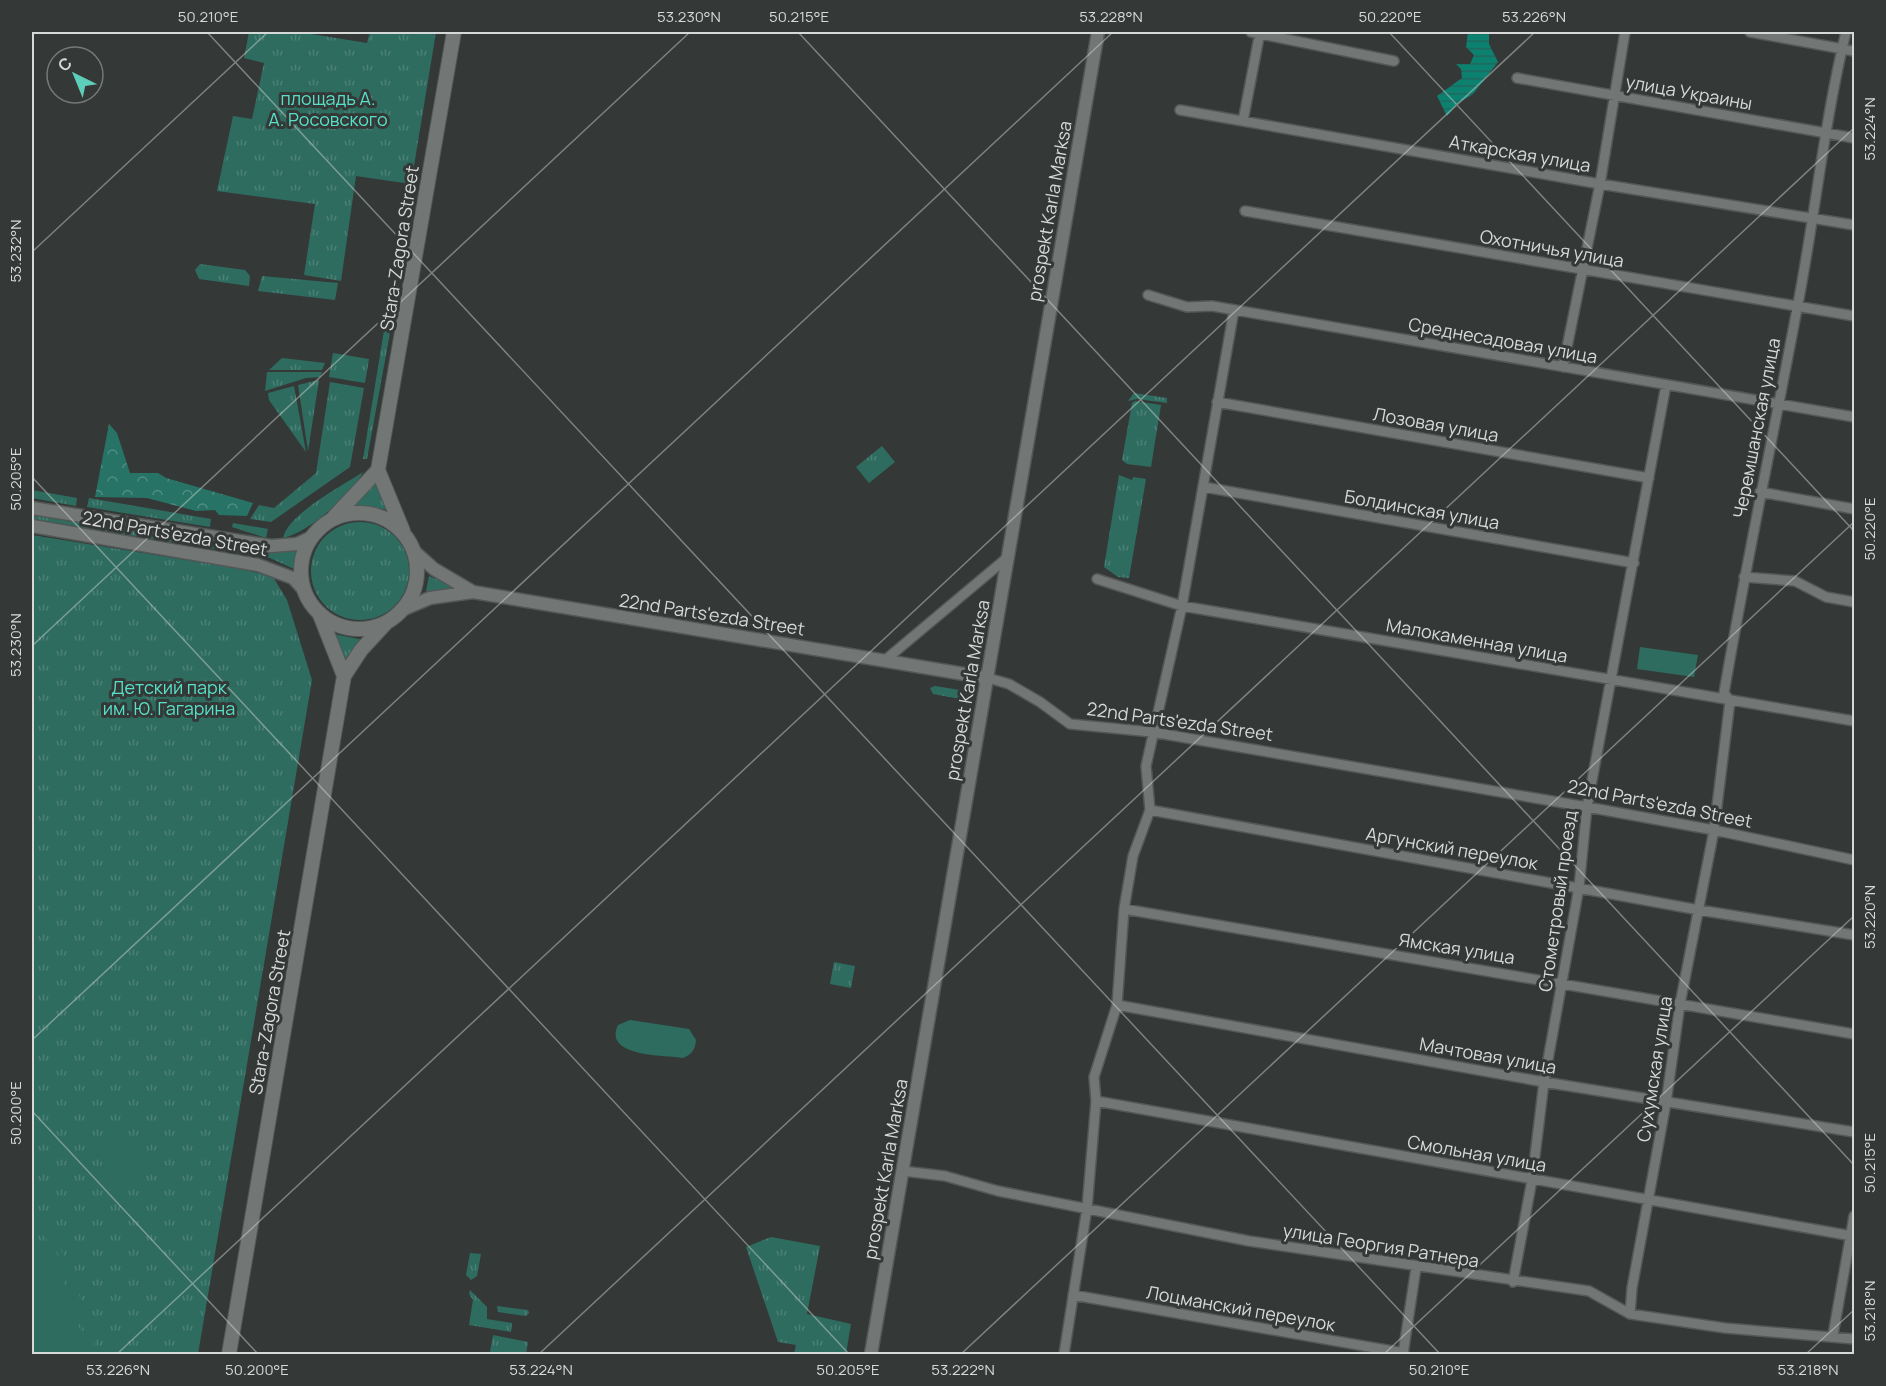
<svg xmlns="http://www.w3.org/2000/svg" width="1886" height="1386" font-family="Manrope,sans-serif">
	<defs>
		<pattern id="grass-tufts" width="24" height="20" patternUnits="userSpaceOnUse" patternTransform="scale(1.5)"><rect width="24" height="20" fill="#2e6c60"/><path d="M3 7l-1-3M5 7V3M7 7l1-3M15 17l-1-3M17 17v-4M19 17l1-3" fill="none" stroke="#4c8076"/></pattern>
		<pattern id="forest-crowns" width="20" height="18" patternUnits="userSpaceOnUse" patternTransform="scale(1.5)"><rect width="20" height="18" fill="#277366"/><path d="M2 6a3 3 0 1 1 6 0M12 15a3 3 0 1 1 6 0" fill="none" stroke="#508d82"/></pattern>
		<pattern id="water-rules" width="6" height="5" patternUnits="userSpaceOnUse" patternTransform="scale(1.5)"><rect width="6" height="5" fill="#0d8170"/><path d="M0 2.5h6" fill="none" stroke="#21675d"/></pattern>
	</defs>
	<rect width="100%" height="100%" fill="#343937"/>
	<path fill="url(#grass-tufts)" d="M249 32H299L367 43 370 32H436L411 184 356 176 341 281 304 275 315 204 217 191 233 116 252 119 264 63 244 58Z
		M200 264 245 270 250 276 249 286 199 279 195 270Z
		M262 276 338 283 335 300 258 291Z
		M386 318 392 322 367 459H363Z
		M333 353 369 359 365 383 329 377Z
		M282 358 325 363 322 370H269Z
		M267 372H322L320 377 306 378 265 391Z
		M319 380 308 451 298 385Z
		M330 382 364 388 350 467 271 522 250 519 259 505 274 508 316 473Z
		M294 386 306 452 269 400 268 393Z
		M1134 393 1167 398V403L1137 399 1128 401Z
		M1135 401 1161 405 1151 467 1127 464 1122 460 1132 403Z
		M882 446 895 462 869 483 856 467Z
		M363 472C352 494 308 533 283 538 288 514 342 486 363 472Z
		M1119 475 1132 480 1133 477 1146 479 1129 578 1118 577 1104 567Z
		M377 478 388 510 355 505Z
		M32 490 77 498 76 506 32 498Z
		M89 498 211 519 210 527 87 507Z
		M32 514 248 550 271 553 297 550 294 569 270 558 32 519Z
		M311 571a49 49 0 1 1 98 0a49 49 0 1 1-98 0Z
		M233 523 268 529 266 538 232 527Z
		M32 535 242 569 273 577 287 600 312 680 198 1354H32Z
		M429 576 457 588 456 591H426Z
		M333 634 364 640 346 668Z
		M935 686 960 690 967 694 966 700 933 694 930 688Z
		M834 962 855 966 851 988 830 984Z
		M771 1237 820 1246 807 1314 851 1324 846 1354H794L796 1345 778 1342 746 1247Z
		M470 1253 481 1254 477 1276 471 1280 466 1275Z
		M470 1290 487 1307V1319L512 1323 511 1332 469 1325 473 1300 469 1294Z
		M497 1306 528 1310 529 1313 526 1316 498 1312Z
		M493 1335 528 1342 526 1354 490 1352Z"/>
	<path fill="url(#forest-crowns)" d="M109 424 117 433 130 473H158L166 478 253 503 247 516 219 515 215 510 196 511 147 498 95 497Z"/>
	<path fill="#2e6c60" d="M1640 647 1698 655 1694 677 1637 669Z
		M630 1020 689 1029 696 1040C695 1050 692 1054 683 1058 663 1055 603 1057 618 1025Z
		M124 1129 134 1148 103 1164 93 1145Z
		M135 1149 145 1168 113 1185 103 1166Z
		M32 1226C40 1228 48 1230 53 1236 64 1247 96 1339 96 1354H90L88 1341 57 1251 44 1236 32 1233Z
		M52 1247 88 1353 84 1354 32 1352V1254Z"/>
	<path fill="url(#water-rules)" d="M1468 32 1489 34V44L1498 62 1473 94 1457 104 1447 116 1437 96 1462 78 1461 69 1456 64H1470L1474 55 1466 47Z"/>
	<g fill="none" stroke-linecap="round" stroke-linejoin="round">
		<defs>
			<path id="minor" d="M1251 32 1394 61
				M1750 32 1854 51
				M1517 78 1854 138
				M1180 110 1600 184 1854 225
				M1243 121 1260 32
				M1245 211 1854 316
				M1148 295 1187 307 1212 306 1854 417
				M1563 367 1600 184 1625 32
				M1217 402 1649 478
				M1204 487 1634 563
				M1760 492 1854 509
				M1744 577 1795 581 1826 597 1854 602
				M1097 579 1182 606 1854 721
				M884 661 1008 557
				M988 678 1009 684 1040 702 1070 724 1152 732 1587 807 1714 830 1854 860
				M1150 810 1699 910 1854 935
				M1124 909 1854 1034
				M1117 1005 1544 1082 1854 1132
				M1096 1101 1852 1236
				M903 1171 945 1176 998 1191 1249 1241 1589 1291 1630 1314 1725 1328 1854 1339
				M1513 1282 1532 1180 1544 1082 1579 887 1587 807 1666 385
				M1073 1295 1404 1353
				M1630 1314 1632 1288 1666 1103 1680 1004 1714 830 1730 701 1724 693C1746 564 1773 437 1797 309 1815 217 1824 122 1846 32
				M1833 1335 1854 1216
				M1064 1354 1087 1208 1096 1101 1094 1077 1117 1005 1124 909 1133 856 1150 810 1146 766 1182 606 1234 310
				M1403 1354 1416 1268"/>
			<path id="tertiary" d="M32 508 271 546 297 544 312 537
				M32 526 258 565 293 578 305 591
				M415 552 434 569 473 592
				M404 609 430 598 473 592 988 678
				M871 1354 1098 32"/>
			<path id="secondary" d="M378 470 403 531
				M301 571a58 58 0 1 1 116 0a58 58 0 1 1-116 0Z
				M334 517 378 470 454 32
				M320 615 344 676
				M229 1354 344 676 361 650 385 624"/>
		</defs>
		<use href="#minor" stroke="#535856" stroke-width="12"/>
		<use href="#tertiary" stroke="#535856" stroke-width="15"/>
		<use href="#secondary" stroke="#535856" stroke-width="16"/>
		<use href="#minor" stroke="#727776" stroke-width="9"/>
		<use href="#tertiary" stroke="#727776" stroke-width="12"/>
		<use href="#secondary" stroke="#727776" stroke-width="14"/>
	</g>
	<path fill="none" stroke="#d6d9d8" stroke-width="1.5" stroke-opacity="0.45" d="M207 32 1440 1354M798 32 1854 1165M1389 32 1854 531M32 252 268 32M32 477 849 1354M32 646 690 32M32 1040 1113 32M32 1111 258 1354M117 1354 1535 32M539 1354 1854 128M961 1354 1854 522M1384 1354 1854 916M1806 1354 1854 1310"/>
	<g text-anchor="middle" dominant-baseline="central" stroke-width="6" stroke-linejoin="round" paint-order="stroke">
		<g font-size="18" fill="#d6d9d8" stroke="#343937">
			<text transform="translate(1689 92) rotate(10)">улица Украины</text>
			<text transform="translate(1520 153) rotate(10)">Аткарская улица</text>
			<text transform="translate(1049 211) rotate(-80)">prospekt Karla Marksa</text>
			<text transform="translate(399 248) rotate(-81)">Stara-Zagora Street</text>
			<text transform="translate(1552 248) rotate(10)">Охотничья улица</text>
			<text transform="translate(1503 340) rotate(10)">Среднесадовая улица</text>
			<text transform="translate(1436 424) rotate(10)">Лозовая улица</text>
			<text transform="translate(1756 428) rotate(-79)">Черемшанская улица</text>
			<text transform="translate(1422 509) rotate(10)">Болдинская улица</text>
			<text transform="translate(175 533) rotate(10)">22nd Parts'ezda Street</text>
			<text transform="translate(712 614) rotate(9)">22nd Parts'ezda Street</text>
			<text transform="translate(1477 640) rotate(10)">Малокаменная улица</text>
			<text transform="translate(967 690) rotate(-80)">prospekt Karla Marksa</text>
			<text transform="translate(1180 721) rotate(8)">22nd Parts'ezda Street</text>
			<text transform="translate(1660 803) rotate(11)">22nd Parts'ezda Street</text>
			<text transform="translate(1452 848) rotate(10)">Аргунский переулок</text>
			<text transform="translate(1557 901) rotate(-82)">Стометровый проезд</text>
			<text transform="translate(1457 948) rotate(9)">Ямская улица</text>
			<text transform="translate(269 1012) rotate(-80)">Stara-Zagora Street</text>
			<text transform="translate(1488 1055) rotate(10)">Мачтовая улица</text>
			<text transform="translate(1654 1069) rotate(-81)">Сухумская улица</text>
			<text transform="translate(1477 1153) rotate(10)">Смольная улица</text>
			<text transform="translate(885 1169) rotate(-80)">prospekt Karla Marksa</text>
			<text transform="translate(1381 1245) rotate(9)">улица Георгия Ратнера</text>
			<text transform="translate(1241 1308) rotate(10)">Лоцманский переулок</text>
		</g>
		<g font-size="18" fill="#55e1c8" stroke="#343937">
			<text x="328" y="98">площадь А.<tspan x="328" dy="21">А. Росовского</tspan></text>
			<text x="169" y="687">Детский парк<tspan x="169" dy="21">им. Ю. Гагарина</tspan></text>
		</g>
	</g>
	<rect width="1886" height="1386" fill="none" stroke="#343937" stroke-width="66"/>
	<g transform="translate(75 75) rotate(317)"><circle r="28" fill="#343937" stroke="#757977" stroke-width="1.5"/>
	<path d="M0-4.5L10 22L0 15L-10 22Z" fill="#5dceb9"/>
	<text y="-9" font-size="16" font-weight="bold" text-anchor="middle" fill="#d6d9d8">С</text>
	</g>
	<rect x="33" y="33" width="1820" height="1320" fill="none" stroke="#d6d9d8" stroke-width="2"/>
	<g font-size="15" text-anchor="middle" fill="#d6d9d8">
		<text x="208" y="22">50.210°E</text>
		<text x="689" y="22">53.230°N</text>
		<text x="799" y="22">50.215°E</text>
		<text x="1111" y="22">53.228°N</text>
		<text x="1390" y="22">50.220°E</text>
		<text x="1534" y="22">53.226°N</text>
		<text transform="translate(1870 129) rotate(-90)" y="5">53.224°N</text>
		<text transform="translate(16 251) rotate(-90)" y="5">53.232°N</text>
		<text transform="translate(16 479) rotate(-90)" y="5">50.205°E</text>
		<text transform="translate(1870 529) rotate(-90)" y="5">50.220°E</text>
		<text transform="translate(16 645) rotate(-90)" y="5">53.230°N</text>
		<text transform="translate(1870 917) rotate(-90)" y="5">53.220°N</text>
		<text transform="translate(16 1113) rotate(-90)" y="5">50.200°E</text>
		<text transform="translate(1870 1163) rotate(-90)" y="5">50.215°E</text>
		<text transform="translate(1870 1311) rotate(-90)" y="5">53.218°N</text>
		<text x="118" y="1375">53.226°N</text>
		<text x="257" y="1375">50.200°E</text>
		<text x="541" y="1375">53.224°N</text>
		<text x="848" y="1375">50.205°E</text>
		<text x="963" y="1375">53.222°N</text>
		<text x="1439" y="1375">50.210°E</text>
		<text x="1808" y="1375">53.218°N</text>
	</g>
</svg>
